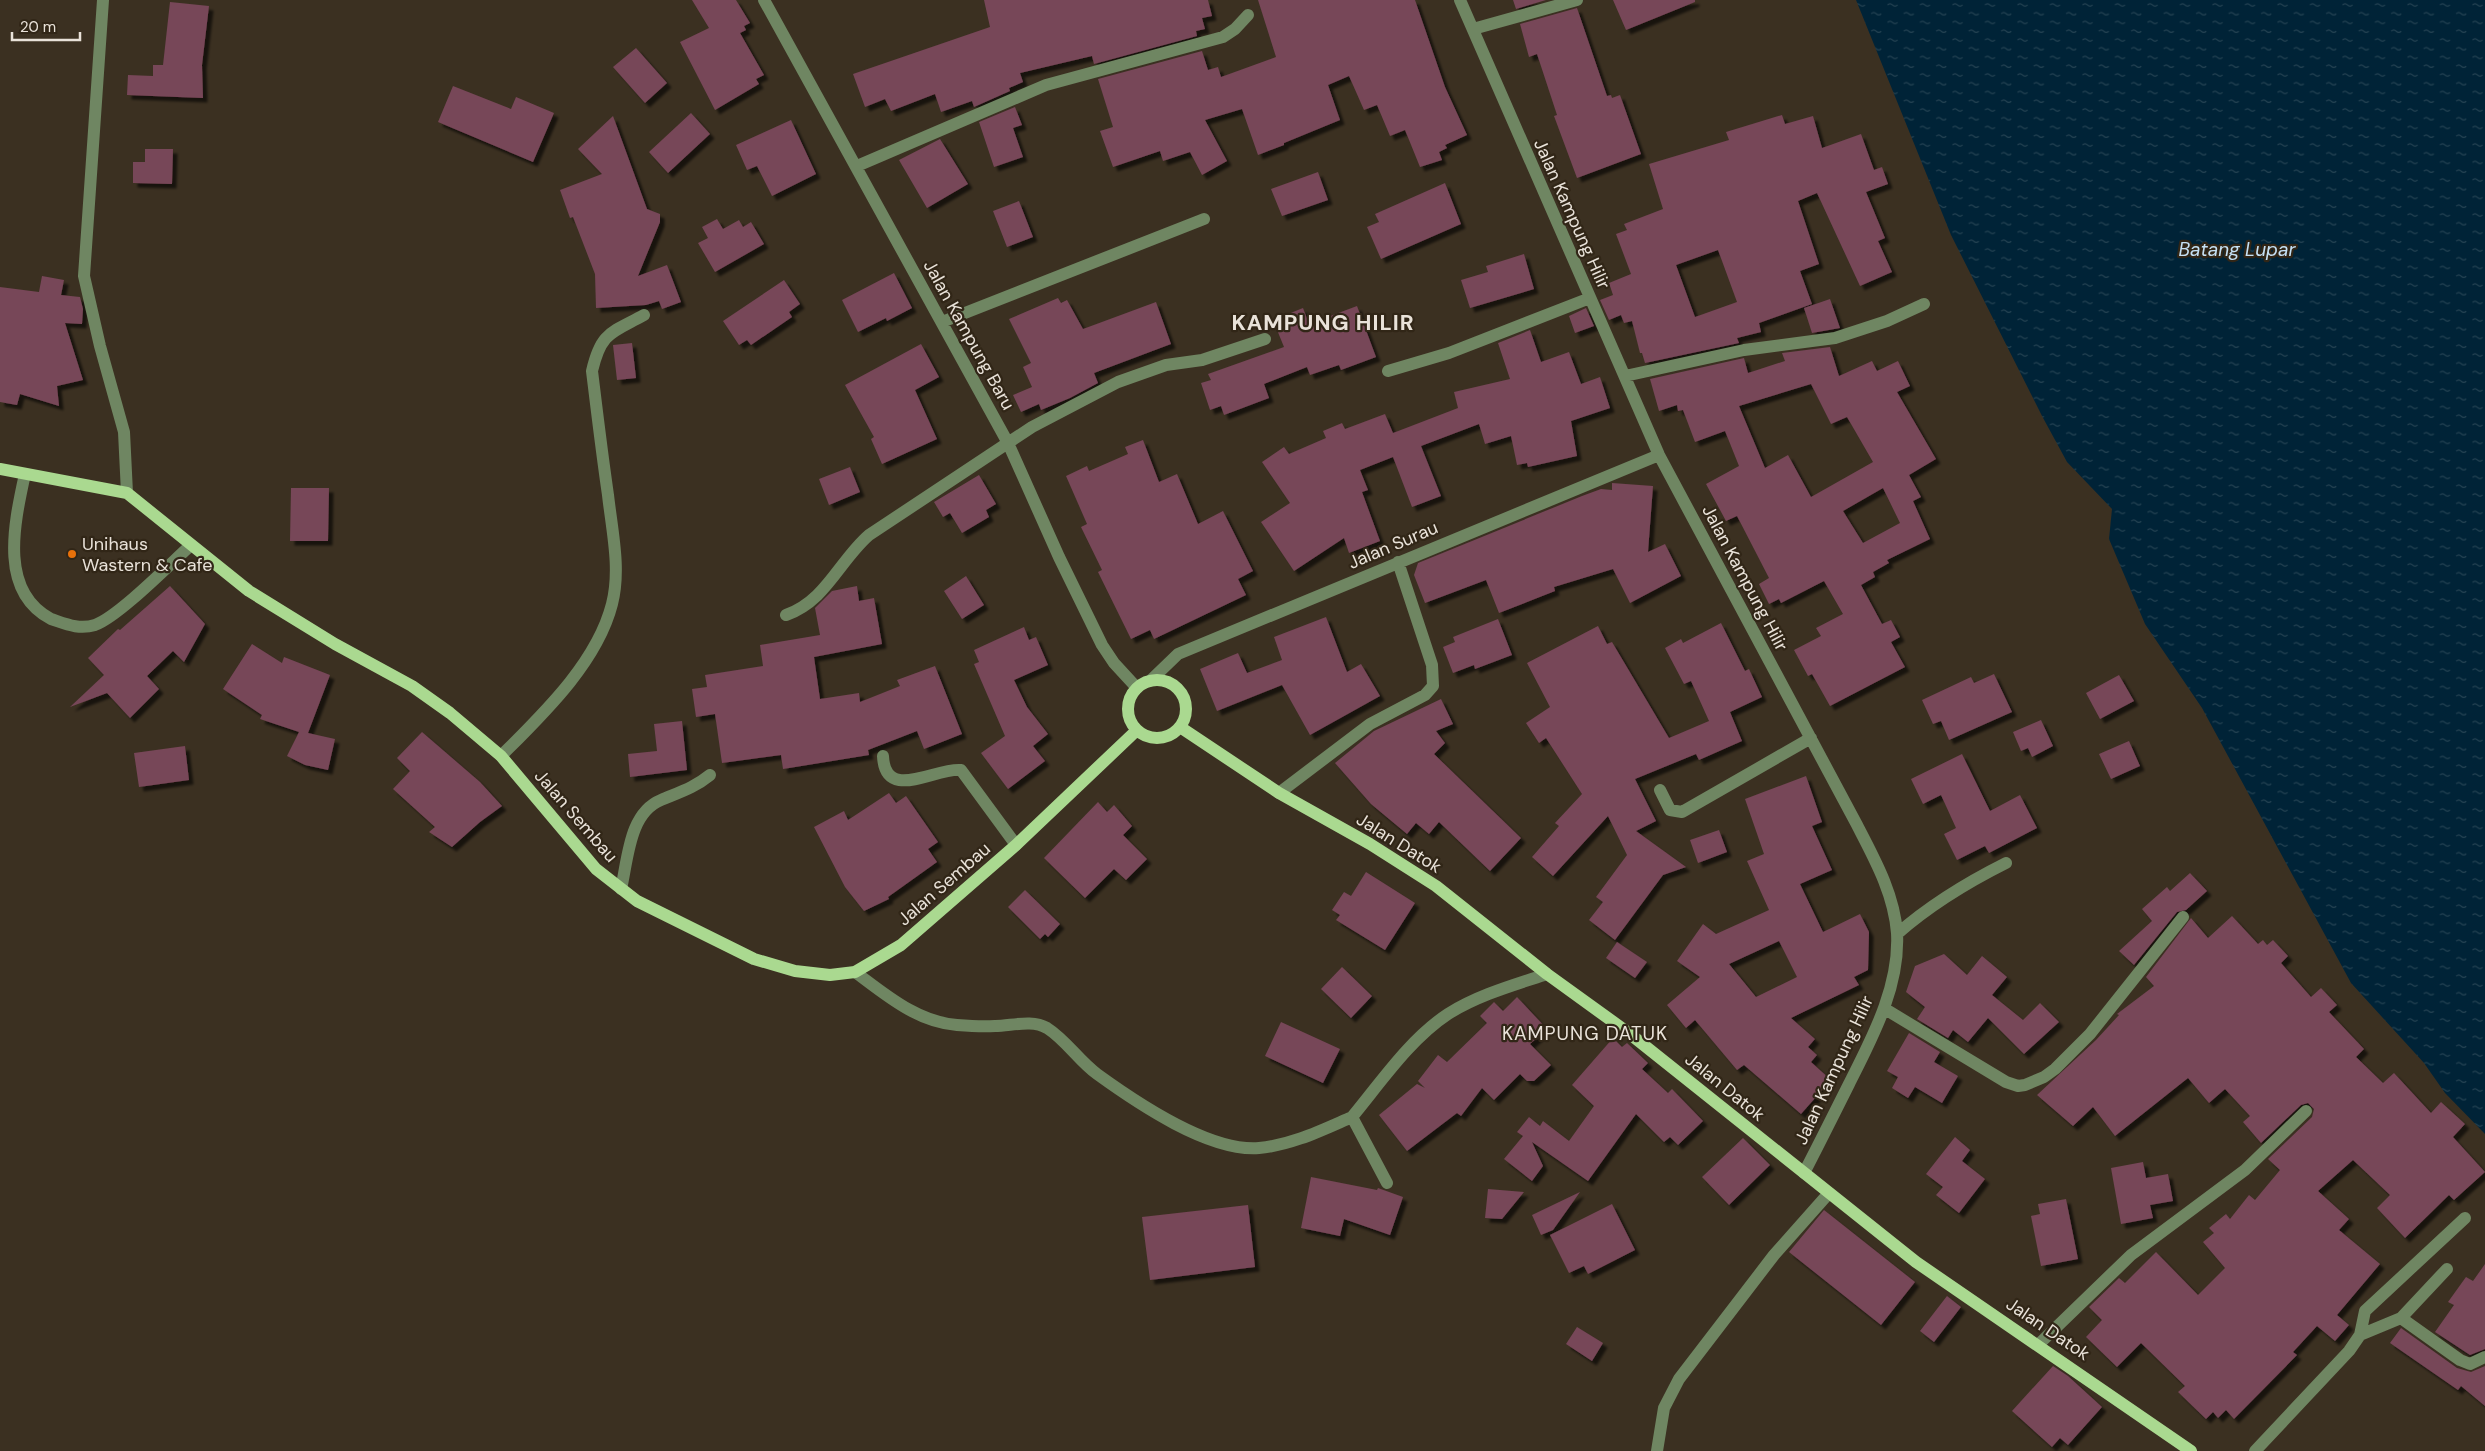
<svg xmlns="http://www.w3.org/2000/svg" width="2485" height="1451" font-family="'DM Sans',sans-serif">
	<defs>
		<pattern id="water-ripples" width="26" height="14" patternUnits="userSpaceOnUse" patternTransform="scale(1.25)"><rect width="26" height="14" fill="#002337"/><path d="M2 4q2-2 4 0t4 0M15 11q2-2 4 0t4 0" fill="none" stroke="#254353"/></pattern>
		<filter id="shadow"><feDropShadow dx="4.5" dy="4.5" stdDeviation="1" flood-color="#0009"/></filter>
	</defs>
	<rect width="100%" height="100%" fill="#3b3021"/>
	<path fill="url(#water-ripples)" d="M1856 0H2485V1134L2445 1093 2424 1063 2351 983 2202 708 2145 624 2109 539 2112 509 2067 462 2042 416 1951 235Z"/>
	<path fill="#774658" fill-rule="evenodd" filter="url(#shadow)" d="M692 0H736L750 23 744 26 746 30 740 33 764 75 756 79 759 84 715 110 680 42 709 28Z
		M984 0H1208L1212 16 1202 18 1205 29 1196 31 1197 36 1094 64 1092 56 1020 73 1023 82 1009 88 1010 91 974 107 972 101 941 112 935 94 891 111 885 99 865 107 853 74 990 27Z
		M1258 0H1415L1445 87 1467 135 1445 145 1447 148 1439 152 1442 160 1420 167 1405 130 1390 136 1377 105 1364 110 1349 76 1328 85 1340 120 1284 143V145L1258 155 1242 109 1205 120 1227 161 1202 175 1190 152 1163 161 1160 151 1113 167 1100 131 1113 127 1098 79 1202 51 1208 70 1218 67 1221 77 1276 57Z
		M1513 0H1546L1516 9Z
		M1613 0H1695V2L1626 30Z
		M170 2 209 6 202 65 203 98 127 95 128 75 153 76V65H163Z
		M1577 8 1607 96 1611 95 1612 98 1620 95 1641 154 1577 178 1554 116 1557 115 1537 54 1529 57 1520 24Z
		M636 48 667 83 645 103 613 67Z
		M453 86 511 109 516 97 554 113 533 162 438 122Z
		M1015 107 1022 125 1013 128 1023 157 994 167 979 122Z
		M691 113 710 134 668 173 649 152Z
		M1782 115 1785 124 1813 116 1822 148 1861 134 1874 170 1882 167 1888 184 1866 192 1885 238 1878 241 1892 272 1860 286 1817 193 1798 201 1819 264 1800 271 1812 304 1759 323 1761 332 1737 338 1739 343 1645 363 1642 353H1640L1632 321 1624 323 1621 315 1609 320 1600 300 1613 295 1609 283 1631 274 1616 234 1627 230 1624 224 1663 209 1649 164 1729 140 1726 132ZM1718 250 1737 302 1695 317 1676 265Z
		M613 116 647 209 660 214V222L638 276 667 265 681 302 662 309 659 301 646 305 596 308 595 274 573 217 570 218 560 190 602 174 578 149Z
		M791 120 816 174 772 196 757 166 747 170 736 145Z
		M940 139 968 184 927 208 899 160Z
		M145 149H173L172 184 133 183V162H145Z
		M1318 172 1328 200 1282 216 1271 189Z
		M1445 183 1461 224 1381 259 1367 227 1379 222 1375 214Z
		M1019 201 1033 237 1007 247 993 211Z
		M717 219 723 229 739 220 743 227 751 222 764 244 715 272 698 243 708 238 702 227Z
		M1524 254 1534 289 1470 308 1461 280 1488 272 1486 266Z
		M894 273 912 308 887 321 886 318 858 332 842 300Z
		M42 276 64 280 61 295 80 297 83 309 82 324 65 323 83 380 57 386 59 406 20 394 17 405 0 402V287L39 292Z
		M784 280 800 304 789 312 792 317 751 345 747 340 739 345 723 321Z
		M1058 298 1061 303 1067 300 1083 329 1156 302 1171 344 1094 373 1098 383 1070 398 1041 410 1039 404 1021 412 1013 395 1032 387 1023 367 1031 363 1009 319Z
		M1830 299 1840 328 1812 333 1804 308Z
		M1357 306 1376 357 1341 370 1339 365 1310 375 1307 367 1264 384 1269 398 1224 415 1221 406 1210 410 1201 383 1211 380 1208 374 1284 347 1273 320 1303 308 1309 324Z
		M1586 308 1594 326 1575 333 1569 316Z
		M1530 330 1541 362 1569 352 1581 384 1600 377 1610 408 1571 421 1577 456 1528 467 1527 463 1517 465 1511 436 1485 444 1479 424 1421 446 1441 496 1412 507 1393 457 1360 470 1368 490 1362 492 1380 541 1349 553 1344 538 1294 571 1261 522 1290 503 1262 462 1284 447 1289 454 1326 438 1323 431 1342 423 1345 429 1385 414 1393 433 1458 408 1454 392 1510 379 1498 343Z
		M632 343 636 378 617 380 613 345Z
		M921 344 939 377 915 390 937 439 882 464 871 439 874 437 845 385Z
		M1830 347 1839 376 1872 361 1877 371 1898 361 1910 386 1897 392 1936 459 1909 475 1921 497 1913 501 1930 539 1887 560 1889 563 1873 572 1875 577 1861 585 1882 624 1891 620 1900 637 1891 642 1905 667 1830 706 1812 674 1808 676 1794 650 1821 636 1816 628 1843 614 1824 581 1781 603 1779 599 1769 604 1759 584 1769 578 1737 516 1726 521 1706 484 1739 466 1725 431 1695 442 1683 410 1678 411 1677 405 1659 411 1650 379 1744 358 1748 373 1785 361 1782 353ZM1811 384 1831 424 1847 417 1873 462 1811 497 1788 455 1765 468 1739 406ZM1883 488 1900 523 1863 543 1843 511Z
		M1143 440 1159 482 1177 474 1198 524 1223 511 1253 571 1238 579 1246 595 1154 639 1150 630 1131 639 1098 572 1102 570 1081 527 1087 524 1066 476 1087 466 1089 471 1128 454 1125 447Z
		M850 467 860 492 829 505 819 479Z
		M979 475 996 504 986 510 989 517 962 533 950 513 943 517 934 502Z
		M1612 483 1653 486 1648 552 1665 544 1681 576 1630 603 1613 569 1554 587 1555 591 1499 613 1486 580 1425 603 1414 575 1418 563 1582 496 1601 489 1612 490Z
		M291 488H329L328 541H290Z
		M966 576 984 605 962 619 944 591Z
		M170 586 205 624 184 662 173 651 147 676 159 689 130 718 107 693 70 707 104 675 88 658 118 629 120 630Z
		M857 586 859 601 874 598 882 644 814 657 820 699 859 693 860 702 900 686 897 680 935 666 962 734 924 749 917 731 868 750 869 755 783 769 781 755 722 763 715 714 696 717 692 689 707 687 705 675 763 666 760 645 820 635 815 608 832 591Z
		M1326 617 1347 672 1361 664 1380 696 1310 735 1282 685 1217 711 1200 669 1238 653 1247 673 1282 660 1274 637Z
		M1498 619 1512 655 1475 669 1474 665 1453 673 1443 647 1455 642 1453 637Z
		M1721 623 1745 671 1749 669 1762 697 1730 712 1742 741 1699 760 1696 754 1635 779 1656 821 1636 831 1686 867 1663 875 1615 940 1589 920 1603 902 1596 897 1627 855 1608 816 1553 876 1532 857 1559 826 1555 823 1582 794 1546 738 1539 743 1526 723 1550 707 1527 663 1598 626 1607 644 1612 642 1669 738 1709 721 1691 681 1684 684 1665 648 1681 639 1683 643Z
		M1024 627 1029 640 1036 637 1048 665 1014 680 1027 707 1048 734 1033 746 1045 761 1008 789 981 753 1005 736 974 664 979 662 974 650Z
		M252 644 282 663 284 657 330 675 308 733 335 739 328 770 305 765 287 756 299 732 260 719 262 715 223 689Z
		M1994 674 2012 712 1949 740 1941 721 1933 724 1922 700 1971 677 1974 683Z
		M2119 675 2134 701 2100 719 2086 693Z
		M1441 699 1453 724 1436 731 1445 743 1434 754 1521 838 1490 871 1439 822 1429 834 1416 823 1407 834 1371 804 1335 763 1374 731Z
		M2041 720 2053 746 2032 757 2028 748 2021 751 2013 732Z
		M682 721 687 770 630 777 628 754 657 751 654 724Z
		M422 732 480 782 502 806 480 822 452 847 429 832 435 827 393 789 410 771 397 758Z
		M2129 741 2140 766 2111 779 2099 754Z
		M185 746 189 780 139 787 134 753Z
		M1962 754 1990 811 2020 795 2037 828 1989 853 1985 846 1957 860 1944 834 1956 828 1941 795 1923 804 1911 779Z
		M1806 776 1822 822 1812 826 1832 870 1800 884 1823 932 1860 914 1869 932 1868 970 1854 977 1859 985 1791 1018 1815 1039 1808 1047 1817 1055 1811 1062 1831 1080 1801 1114 1744 1065 1737 1070 1695 1020 1686 1028 1667 1005 1700 977 1677 961 1703 924 1716 934 1769 910 1747 861 1764 854 1745 799ZM1779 941 1797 977 1756 997 1729 964Z
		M889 793 896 803 906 796 938 842 928 849 937 862 888 897 889 899 864 911 845 887 814 827 844 811 848 820Z
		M1098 802 1107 812 1114 805 1132 826 1123 835 1147 859 1126 880 1114 869 1085 898 1044 858Z
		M1719 830 1727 852 1698 863 1690 840Z
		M1366 872 1415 903 1385 950 1336 920 1340 915 1332 910 1344 892 1351 896Z
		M2190 873 2207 891 2186 910 2177 912 2134 965 2119 951 2152 921 2142 909 2167 887 2170 891Z
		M1025 890 1060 924 1048 937 1045 934 1040 939 1008 907Z
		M2232 916 2258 944 2263 940 2267 945 2273 940 2288 956 2281 963 2311 997 2321 988 2337 1005 2329 1012 2364 1049 2356 1057 2383 1083 2394 1073 2431 1113 2441 1102 2465 1124 2453 1137 2485 1172 2454 1200 2449 1195 2405 1238 2377 1208 2390 1195 2353 1160 2318 1191 2349 1219 2339 1230 2380 1264 2337 1315 2349 1325 2335 1341 2317 1326 2293 1352 2297 1355 2234 1419 2226 1410 2218 1418 2213 1412 2206 1419 2178 1392 2185 1386 2141 1343 2117 1367 2086 1337 2102 1320 2089 1307 2119 1278 2125 1283 2156 1252 2198 1295 2225 1268 2203 1242 2214 1233 2209 1228 2226 1214 2230 1219 2249 1195 2255 1200 2280 1170 2268 1159 2312 1117 2314 1109 2308 1103 2301 1105 2261 1143 2243 1122 2250 1116 2225 1089 2209 1103 2188 1078 2115 1136 2093 1107 2073 1126 2037 1095 2096 1040 2119 1015 2117 1014 2154 986 2146 977 2191 918 2208 938Z
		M1617 942 1647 962 1635 978 1606 958Z
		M1944 954 1967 975 1982 956 2007 977 1992 995 2023 1020 2040 1003 2059 1022 2024 1054 1988 1018 1968 1042 1953 1030 1948 1038 1917 1019 1925 1007 1906 992 1915 966Z
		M1342 967 1372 996 1351 1018 1321 989Z
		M1517 997 1547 1029 1530 1044 1551 1065 1534 1081H1527L1520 1074 1494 1100 1482 1088 1461 1116 1457 1113 1407 1151 1379 1115 1417 1084 1425 1088 1418 1081 1438 1055 1447 1062 1487 1023 1480 1016 1494 1002 1503 1011Z
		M1281 1022 1340 1049 1323 1083 1265 1056Z
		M1909 1033 1940 1052 1934 1062 1958 1076 1942 1103 1915 1087 1908 1098 1892 1088 1898 1077 1887 1071Z
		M1613 1038 1622 1047 1627 1043 1648 1063 1642 1069 1668 1093 1672 1089 1703 1121 1678 1145 1670 1137 1664 1142 1636 1114 1588 1181 1532 1142 1543 1166 1532 1181 1504 1159 1523 1136 1517 1132 1529 1117 1540 1126 1543 1121 1569 1141 1594 1106 1572 1085Z
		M1955 1137 1970 1150 1962 1161 1985 1179 1959 1213 1936 1195 1943 1187 1926 1174Z
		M1743 1138 1770 1165 1729 1205 1702 1177Z
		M2143 1162 2146 1178 2168 1174 2173 1201 2150 1205 2153 1218 2121 1224 2111 1168Z
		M1311 1177 1377 1190 1378 1188 1403 1197 1390 1235 1344 1219 1340 1236 1301 1228Z
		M1488 1189 1524 1192 1502 1219 1485 1218Z
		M1580 1192 1553 1230 1541 1235 1532 1215Z
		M2066 1199 2078 1259 2041 1266 2031 1216 2040 1214 2038 1204Z
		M1612 1204 1635 1250 1588 1274 1584 1266 1569 1273 1550 1235Z
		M1248 1205 1255 1267 1150 1280 1142 1217Z
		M1824 1210 1915 1282 1881 1325 1789 1252Z
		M2485 1264V1349L2470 1355 2435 1332 2454 1305 2448 1302 2466 1277 2473 1281Z
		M1947 1296 1961 1307 1934 1342 1920 1331Z
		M1577 1327 1603 1343 1592 1361 1566 1344Z
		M2401 1328 2457 1368 2471 1372 2485 1366V1406L2461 1386 2458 1390 2390 1343Z
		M2053 1366 2068 1376 2102 1407 2068 1445 2060 1438 2052 1447 2012 1411Z"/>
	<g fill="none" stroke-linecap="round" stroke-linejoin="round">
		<path stroke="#6f8662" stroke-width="12" d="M103 0 84 276 100 346 124 432 127 493
			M764 0 1008 443 1059 557 1102 645 1114 663 1137 688
			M1460 0 1659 455 1856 823C1874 858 1894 893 1897 933 1900 987 1872 1038 1849 1084 1834 1114 1819 1144 1804 1173
			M1473 29 1577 0
			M857 166 1046 85 1223 37 1235 29 1248 15
			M942 322 1204 219
			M1388 371 1449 353 1590 298
			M1625 376 1744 350 1835 338 1887 321 1924 304
			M25 474C13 528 0 592 51 619 66 624 79 630 95 625 119 616 170 564 191 545
			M786 615C826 601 839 561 869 535L1032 427 1118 382 1166 365 1202 360 1265 339
			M1150 681 1178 654 1659 455
			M501 756C542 715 597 663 612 604 621 569 612 531 608 495 602 454 597 412 592 371 601 332 611 333 644 315
			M883 756C885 803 936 767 961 770L1016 845
			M1660 790 1670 810 1682 812 1811 738
			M1279 793 1370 724 1425 695 1433 686 1432 665 1398 562
			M621 889C628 859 629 813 661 800 680 792 694 788 710 775
			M1897 934C1930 905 1966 883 2006 863
			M855 972C886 995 917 1022 957 1025 969 1026 983 1027 995 1026 1011 1026 1032 1019 1047 1028 1066 1040 1079 1061 1097 1074 1137 1103 1209 1152 1259 1148 1292 1145 1322 1130 1352 1117
			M1885 1009 2006 1082 2018 1086 2025 1085 2044 1077 2055 1069 2090 1034 2183 917
			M1387 1183 1352 1117C1381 1082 1410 1039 1448 1014 1478 995 1514 985 1547 974
			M2401 1318 2460 1360 2470 1364 2485 1357
			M2360 1335 2401 1318 2447 1269
			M2039 1344 2131 1255 2245 1170 2306 1111
			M1657 1451 1664 1408 1679 1379 1774 1255 1829 1193
			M2255 1451 2349 1351 2360 1335 2365 1311 2465 1218"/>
		<path stroke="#aad990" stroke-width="12" d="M0 469 127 493 249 591 335 644 412 686 450 713 501 756 596 869 637 901 754 959 795 971 830 975 855 972 901 945 1016 845 1137 730
			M1128 709a29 29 0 1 1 58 0a29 29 0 1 1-58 0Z
			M1180 727 1279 793 1370 844 1436 886 1547 974 1630 1034 1916 1262 2191 1451"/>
	</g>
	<circle fill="#e8710a" stroke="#312617" stroke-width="2" cx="72" cy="554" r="5"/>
	<g text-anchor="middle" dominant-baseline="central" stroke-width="4.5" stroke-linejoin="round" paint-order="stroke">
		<g font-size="18" fill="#e9e2d9" stroke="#312617">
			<text transform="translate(1572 214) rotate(66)">Jalan Kampung Hilir</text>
			<text transform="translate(969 335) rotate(61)">Jalan Kampung Baru</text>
			<text transform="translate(1393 545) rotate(-23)">Jalan Surau</text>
			<text transform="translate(1745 578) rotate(62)">Jalan Kampung Hilir</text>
			<text transform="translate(576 816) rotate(49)">Jalan Sembau</text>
			<text transform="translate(1399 843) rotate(32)">Jalan Datok</text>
			<text transform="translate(944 884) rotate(-41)">Jalan Sembau</text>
			<text transform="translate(1834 1070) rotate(-65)">Jalan Kampung Hilir</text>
			<text transform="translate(1725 1087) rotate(39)">Jalan Datok</text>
			<text transform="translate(2048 1329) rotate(34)">Jalan Datok</text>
		</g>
		<g font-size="18" fill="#e9e2d9" stroke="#312617" text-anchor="start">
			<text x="82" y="544">Unihaus<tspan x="82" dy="21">Wastern &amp; Cafe</tspan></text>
		</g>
		<g font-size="19" font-style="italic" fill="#c5e1f5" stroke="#312617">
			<text x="2237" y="249">Batang Lupar</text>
		</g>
		<g font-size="19" letter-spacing="1" fill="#e9e2d9" stroke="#312617">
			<text x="1585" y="1033">KAMPUNG DATUK</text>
		</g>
		<g font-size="22" font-weight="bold" letter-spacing="1" fill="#e9e2d9" stroke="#312617">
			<text x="1323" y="322">KAMPUNG HILIR</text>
		</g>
	</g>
	<path d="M12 32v8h68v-8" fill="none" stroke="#e9e2d9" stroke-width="2.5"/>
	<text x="20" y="32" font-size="15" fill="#e9e2d9" stroke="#312617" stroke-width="4" paint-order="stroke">20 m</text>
</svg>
